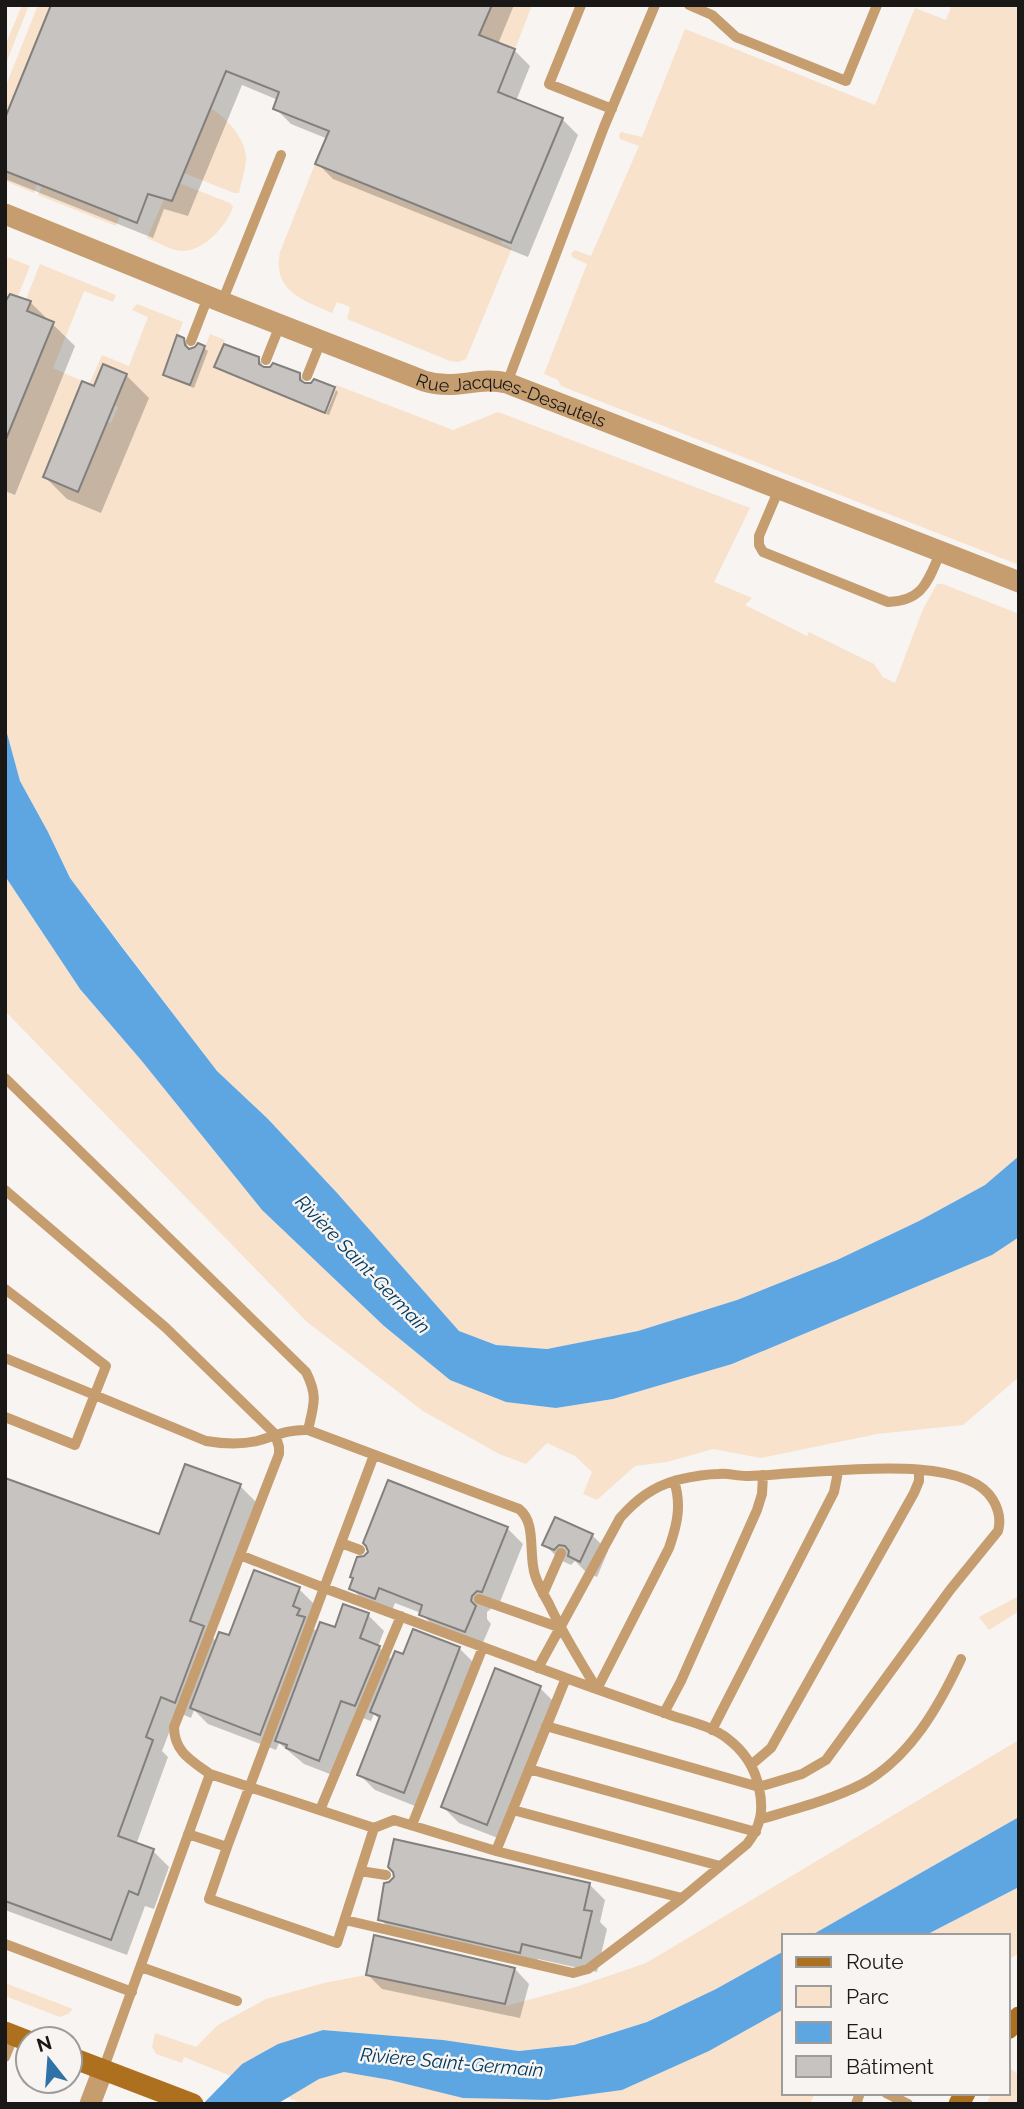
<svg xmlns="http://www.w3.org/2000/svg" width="1024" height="2109" font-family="Raleway,sans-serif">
	<rect width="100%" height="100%" fill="#f7f4f1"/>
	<path fill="#f8e2cc" d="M22 5H29L5 66V46Z
		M38 5H51L5 118V88Z
		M492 5H532L515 49 479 35Z
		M947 5H1019V565L561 386 558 380 544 374 587 264 572 257 571 253 575 250 591 256 639 146 620 139 619 135 621 132 642 137 685 29 875 105 915 8 946 20 951 7Z
		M210 108C226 117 246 139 246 158 246 169 241 182 239 193H234L184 173Z
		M315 164 502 239 501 243 512 248 466 359 458 362 450 361 347 319 350 307 337 302 332 313C303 300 272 291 280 252Z
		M5 171 37 183 34 193 5 181Z
		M179 183 230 203 233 207C227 225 205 250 184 251 173 252 158 242 147 238L164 199 172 201Z
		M42 185 120 216 116 226 38 195Z
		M5 256 30 266 18 296 10 293 7 302Z
		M40 264 116 295 113 302 84 291 53 368 82 381 43 477 78 491 107 422 111 423 118 407 115 405 127 374 103 364 94 386 89 385 102 355 129 366 148 317 132 310 137 304 183 322 163 375 190 385 210 334 225 340 215 367 324 413 336 385 453 430 498 412 750 508 714 582 752 598 745 605 807 636 809 632 874 664 883 677 895 683 923 609 937 584H943L1019 614V1156L985 1185 919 1221 837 1260 737 1300 638 1331 547 1349 496 1345 459 1331 338 1194 268 1119 217 1071 70 878 48 832 20 781 5 726V442L53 322 27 311 26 299Z
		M5 876 80 989 141 1060 262 1210 384 1326 450 1380 556 1408 613 1399 732 1364 992 1255 1019 1237V1377L963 1425 877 1434 761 1458 713 1449 667 1462 635 1466 597 1500 583 1494 592 1472 575 1456 547 1443 526 1464 499 1454 423 1411 307 1322 5 1011Z
		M1019 1596V1611L989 1630 979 1617Z
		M1019 1740V1817L810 1936H784V1951L716 1989 647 2022 574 2045 519 2051 443 2040 323 2030 278 2044 242 2064 231 2076 184 2057 182 2063 156 2054 152 2047 155 2033 196 2047 218 2025 266 1999 324 1983 366 1975 506 2006 579 1986 646 1963Z
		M1019 1887V1953L1008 1960V1936H924Z
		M5 1983 65 2006 73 2009 68 2014 60 2017 5 1996Z
		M784 2009V2093H815L810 2104H303L287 2097 319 2079 344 2071 390 2080 548 2100 622 2090 709 2051Z
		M1011 2069 1019 2075V2104H986L992 2093H1008V2072Z"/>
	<path fill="#5ea6e2" d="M5 726 20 781 48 832 70 878 121 946 217 1071 268 1119 338 1194 459 1331 496 1345 547 1349 638 1331 737 1300 837 1260 919 1221 985 1185 1019 1156V1237L992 1255 732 1364 613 1399 556 1408 506 1402 450 1380 384 1326 262 1210 141 1060 80 989 5 876Z
		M1019 1817V1887L924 1936H810Z
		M784 1951V2009L709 2051 622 2090 548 2100 463 2098 390 2080 344 2072 319 2079 277 2104H203L242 2064 278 2044 323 2030 443 2040 519 2051 574 2045 647 2022 716 1989Z"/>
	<path fill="#0003" d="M52 5H514L498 44 514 50 530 66 516 101 562 119 578 135 528 257 333 179 317 163 328 139 291 124 275 108 278 100 242 85 188 216 164 209 153 238 5 179V123Z
		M30 302 75 346 15 495 5 491V303Z
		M183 339 187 343V351L204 348 208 351 194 388 168 378 165 375Z
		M258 359 262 363V369L299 375 303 379V385L333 388 323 413 220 370 216 367Z
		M126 375 149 398 101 513 67 499 45 477 95 388Z
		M336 390 338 392 329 415 326 414Z
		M5 1480 160 1537 240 1486 256 1502 207 1632 217 1642 230 1638 299 1589 315 1605 314 1629 318 1632 336 1629 344 1606 368 1615 384 1631 378 1646 393 1661 404 1657 459 1648 475 1664 420 1808 375 1790 359 1774 380 1720 374 1714 371 1721 357 1716 335 1776 304 1764 279 1743 276 1750 208 1724 194 1710 191 1718 177 1712 162 1751 168 1757 136 1845 153 1851 169 1867 154 1909 145 1906 127 1955 5 1910Z
		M507 1528 523 1544 498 1607H493L487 1612V1619L491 1624 481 1647 437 1630 421 1613 395 1603 391 1613 367 1604 351 1588Z
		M592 1535 608 1551 597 1577 586 1572 575 1561 571 1565 560 1560 544 1544Z
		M496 1671 540 1688 556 1704 503 1840 459 1823 443 1807Z
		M589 1884 605 1900 600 1922 607 1929 597 1972 538 1959 536 1968 396 1935 380 1919Z
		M515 1969 529 1984 520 2018 382 1989 367 1974Z"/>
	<path fill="#c6c3c0" stroke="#827f7d" stroke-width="2" d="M51 5H492L479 35 515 49 498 92 563 118 511 243 315 164 329 131 273 109 279 92 226 71 172 201 148 194 137 223 5 171V118Z
		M10 294 31 301 27 311 54 322 6 439 5 302Z
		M177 335 184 338 185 345 189 349 195 347 198 343 205 346 190 385 163 375Z
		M224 344 259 357V364L264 367H270L273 363 300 373V380L305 383H311L314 379 335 387 325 413 214 367Z
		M103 364 127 374 78 492 43 477 82 381 94 386Z
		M185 1464 241 1484 190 1621 204 1626 175 1703 161 1697 146 1737 153 1740 118 1836 154 1849 138 1895 129 1891 111 1940 5 1901V1478L159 1534Z
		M388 1480 508 1527 482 1592 477 1591 472 1596 471 1601 476 1606 465 1632 419 1615 422 1605 379 1588 375 1599 349 1589 353 1578 350 1577 357 1557 364 1556 368 1552 366 1546 363 1543Z
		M555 1517 593 1534 580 1562 568 1556 569 1551 565 1546 559 1545 554 1550 542 1545Z
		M254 1570 300 1587 293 1606 300 1609 297 1615 305 1617 260 1735 190 1708 219 1632 229 1635Z
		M343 1604 369 1613 360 1638 380 1646 355 1706 341 1701 319 1761 286 1748 287 1745 275 1741 320 1622 335 1627Z
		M413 1629 460 1647 404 1793 357 1775 380 1716 370 1712 395 1651 403 1654Z
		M495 1668 541 1686 487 1825 441 1807Z
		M394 1839 590 1883 584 1910 592 1911 581 1958 522 1944 520 1953 378 1920 384 1883 389 1882 394 1877 393 1872 388 1867Z
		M374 1935 515 1968 505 2004 366 1975Z"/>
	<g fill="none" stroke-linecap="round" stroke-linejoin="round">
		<path stroke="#c69d6f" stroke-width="10" d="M581 5 549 84 612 109
			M689 5 712 15 736 37 846 81 877 5
			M222 302 281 155
			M191 341 208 297
			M266 360 280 325
			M307 376 321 341
			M507 383 604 127 655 5
			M779 489 759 536V545L763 552 888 602C924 601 928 580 941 551
			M5 1078 306 1372C318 1396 314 1404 308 1430
			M5 1190 165 1327 275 1434 279 1447V1454L240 1555
			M5 1289 106 1366 75 1445 5 1417
			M5 1358 206 1441C224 1444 240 1445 257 1441 275 1436 289 1429 308 1430L519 1509C537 1523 528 1554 535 1575 538 1585 544 1595 549 1604 563 1634 580 1661 597 1689
			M341 1543 360 1550
			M543 1594 561 1553
			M479 1599 561 1628
			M538 1668 620 1518C636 1500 652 1487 677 1480 690 1477 705 1474 719 1474 728 1473 737 1476 746 1476 762 1476 778 1474 794 1473 840 1471 967 1454 993 1500 999 1510 1001 1520 998 1531L950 1590 826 1760 802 1774 759 1787 546 1726
			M597 1689 669 1548C677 1525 682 1505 674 1481
			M664 1713 681 1681 757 1510 762 1494 763 1475
			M712 1730 834 1492 838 1472
			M751 1765 771 1748 914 1493 919 1481V1470
			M529 1769 756 1832
			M210 1774C192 1761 174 1752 174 1727L240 1555 324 1588 374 1455
			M320 1810 401 1616
			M513 1810 720 1866
			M761 1819C795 1809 831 1800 862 1784 910 1758 939 1706 961 1659
			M412 1825 483 1647
			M374 1828 394 1820 496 1851 682 1898 747 1844C761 1826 764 1810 759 1788 755 1768 745 1752 728 1739 713 1727 692 1722 673 1716 637 1703 601 1691 566 1678
			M227 1847 324 1588 566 1678 496 1851
			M360 1871 386 1875
			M345 1920 573 1973 588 1969 682 1898
			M5 1944 132 1992
			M141 1967 237 2001
			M5 2057 14 2035
			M103 2070 210 1774 374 1828 337 1943 209 1899 227 1847 188 1834
			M886 2093 908 2104
			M856 2104 860 2093"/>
		<g stroke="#c69d6f" stroke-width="21">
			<path id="s1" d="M5 214 222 302 424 381C456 391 477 376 507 383L1019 582"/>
			<path d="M90 2104 103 2070"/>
		</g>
		<path stroke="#ad701f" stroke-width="21" d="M1008 2029 1019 2017
			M5 2032 28 2041
			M70 2057 193 2104
			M959 2104 965 2093"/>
	</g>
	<g text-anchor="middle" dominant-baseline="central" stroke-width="5" stroke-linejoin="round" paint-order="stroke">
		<g font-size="18" fill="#191817" stroke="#f7f4f1">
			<text stroke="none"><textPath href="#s1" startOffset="542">Rue Jacques-Desautels</textPath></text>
		</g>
		<g font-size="19" font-style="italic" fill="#003a61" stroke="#f7f4f1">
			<text transform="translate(363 1264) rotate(46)">Rivière Saint-Germain</text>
			<text transform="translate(452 2062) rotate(5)">Rivière Saint-Germain</text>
		</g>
	</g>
	<rect width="1024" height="2109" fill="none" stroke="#191817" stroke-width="14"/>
	<rect x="782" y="1934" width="228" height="161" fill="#f7f4f1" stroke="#9e9c9a" stroke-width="2"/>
	<rect x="796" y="1957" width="35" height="10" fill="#ad701f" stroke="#9e9c9a" stroke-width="2"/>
	<text x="846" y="1969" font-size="21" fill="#191817">Route</text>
	<rect x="796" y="1986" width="35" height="21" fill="#f8e2cc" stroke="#9e9c9a" stroke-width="2"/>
	<text x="846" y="2004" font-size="21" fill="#191817">Parc</text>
	<rect x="796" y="2022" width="35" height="21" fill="#5ea6e2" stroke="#9e9c9a" stroke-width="2"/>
	<text x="846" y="2039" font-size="21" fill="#191817">Eau</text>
	<rect x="796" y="2056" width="35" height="21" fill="#c6c3c0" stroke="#9e9c9a" stroke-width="2"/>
	<text x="846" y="2074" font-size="21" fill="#191817">Bâtiment</text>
	<g transform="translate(49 2060) rotate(343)"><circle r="33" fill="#f7f4f1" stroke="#9e9c9a" stroke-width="2"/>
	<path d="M0-5L12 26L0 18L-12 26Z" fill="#2e72a8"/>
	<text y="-10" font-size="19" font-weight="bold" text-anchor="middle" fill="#191817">N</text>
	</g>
</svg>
